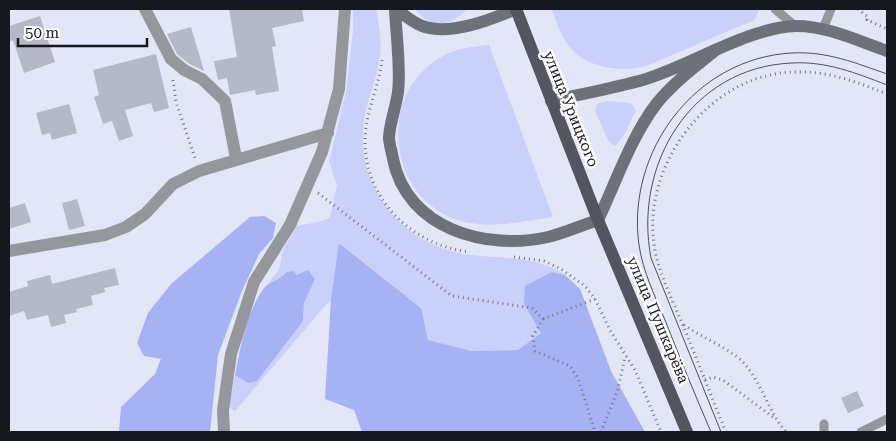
<svg xmlns="http://www.w3.org/2000/svg" width="896" height="441" font-family="'Roboto Serif',serif">
	<rect width="100%" height="100%" fill="#e2e6f6"/>
	<path fill="#c9d0fa" d="M353 9H376L377 13C379 27 382 41 380 55 378 78 367 99 364 121 355 180 395 235 451 251 489 262 530 251 565 275L552 272 524 304 541 333 518 350 472 351 428 340 421 308 340 243 331 299 235 411 229 407 235 375 248 383 303 321 304 303 315 279 287 272 280 279 266 286 279 270 283 250 297 226 323 221 330 217 337 185 329 162 346 92 353 32Z
		M415 9H467C451 27 430 29 415 9Z
		M551 9H757L759 11 754 20 649 65C624 73 591 69 572 50 562 39 557 22 551 9Z
		M489 45 553 217C521 222 485 230 455 219 386 194 378 93 441 57 456 48 472 47 489 45Z
		M606 101 630 103 636 110 623 137 615 146 609 142 595 111 597 104Z"/>
	<path fill="#a7b2f5" d="M264 216 276 223 273 238 259 254 242 291 218 355 210 432H119L121 407 155 374 161 359 144 356 137 343 148 313 171 284 250 217Z
		M339 243 421 308 428 340 472 351 518 350 541 333 524 304 525 286 552 272 565 275 580 289 611 371 645 432H362L354 410 325 399 331 299Z
		M308 270 315 279 304 303 303 321 257 381 248 383 235 375C241 346 246 311 265 287 270 282 280 280 287 272L293 271 297 275Z"/>
	<path fill="#b5b8c7" d="M229 9H302L304 21 272 28 276 46 272 47 279 91 256 95 255 90 230 95 227 78 218 80 214 61 237 57Z
		M40 16 55 62 24 73 13 40 9 42V26Z
		M191 27 204 71 188 63 177 54 167 34Z
		M156 54 169 108 154 112 151 103 125 110 133 136 119 141 112 121 103 124 94 97 99 95 93 70Z
		M69 104 77 133 52 140 50 133 42 135 36 113Z
		M77 199 85 226 69 230 62 203Z
		M25 203 31 222 9 229V208Z
		M115 268 119 285 104 288 105 292 91 296 93 305 76 309 77 312 64 315 66 323 51 327 48 315 27 320 24 311 9 316V292L28 286 27 281 50 275 52 284Z
		M857 391 864 406 848 413 841 398Z"/>
	<g fill="none" stroke-linecap="round" stroke-linejoin="round">
		<path stroke="#737680" stroke-width="3" stroke-dasharray="1 4" stroke-linecap="butt" d="M858 9 868 17 867 20 887 29
			M382 60C379 87 365 113 365 141 365 201 414 246 470 252
			M173 80 176 102 195 158
			M318 193 452 296 532 308 543 319 533 336 535 351 570 366 578 378 595 432
			M514 257 544 261 561 269 585 286 595 299 610 330 635 370 661 432
			M543 319 595 299
			M684 325C698 335 733 351 743 362 762 383 768 411 786 432
			M705 380 713 377 723 380 773 417
			M601 432 618 389 625 357
			M726 432C711 396 697 359 682 323 670 294 654 265 653 233 648 156 715 72 796 72 829 71 857 82 887 94"/>
		<path stroke="#95979d" stroke-width="9" d="M775 9 795 26
			M823 29 831 9
			M824 424V432
			M861 432 887 419"/>
		<path stroke="#95979d" stroke-width="12" d="M145 9 171 59 184 70 202 79 225 101 236 158
			M9 251 105 235 126 227 145 214 173 184 199 171 328 133
			M224 432 223 410 231 354 254 282 290 225 322 152 339 89 345 9"/>
		<path stroke="#6e707a" stroke-width="12" d="M395 9C396 33 401 69 398 92 396 107 390 122 389 137 389 144 392 152 393 159 407 229 486 251 548 237 565 233 582 225 598 220 616 182 631 137 657 103 674 82 696 66 717 49
			M396 9C404 15 412 22 422 26 450 36 490 20 516 9
			M551 101C582 94 615 88 646 79 691 65 750 27 796 26 828 26 858 41 887 51"/>
		<path stroke="#535661" stroke-width="12" d="M516 9 598 220 687 432"/>
		<path stroke="#4f5159" stroke-width="1" d="M711 432C695 395 680 358 665 320 655 296 643 272 639 245 626 152 695 58 792 53 826 51 856 63 887 74
			M721 432 651 258C633 165 691 67 792 63 826 61 856 73 887 85"/>
	</g>
	<g text-anchor="middle" dominant-baseline="central" stroke-width="5" stroke-linejoin="round" paint-order="stroke">
		<g font-size="15" fill="#17181d" stroke="#fff">
			<text transform="translate(571 109) rotate(68)">улица Урицкого</text>
			<text transform="translate(658 320) rotate(67)">улица Пушкарёва</text>
		</g>
	</g>
	<rect width="896" height="441" fill="none" stroke="#17181d" stroke-width="20"/>
	<path d="M18 38v8h129v-8" fill="none" stroke="#17181d" stroke-width="2.5"/>
	<text x="25" y="38" font-size="15" fill="#17181d" stroke="#ffffff" stroke-width="4" paint-order="stroke">50 m</text>
</svg>
